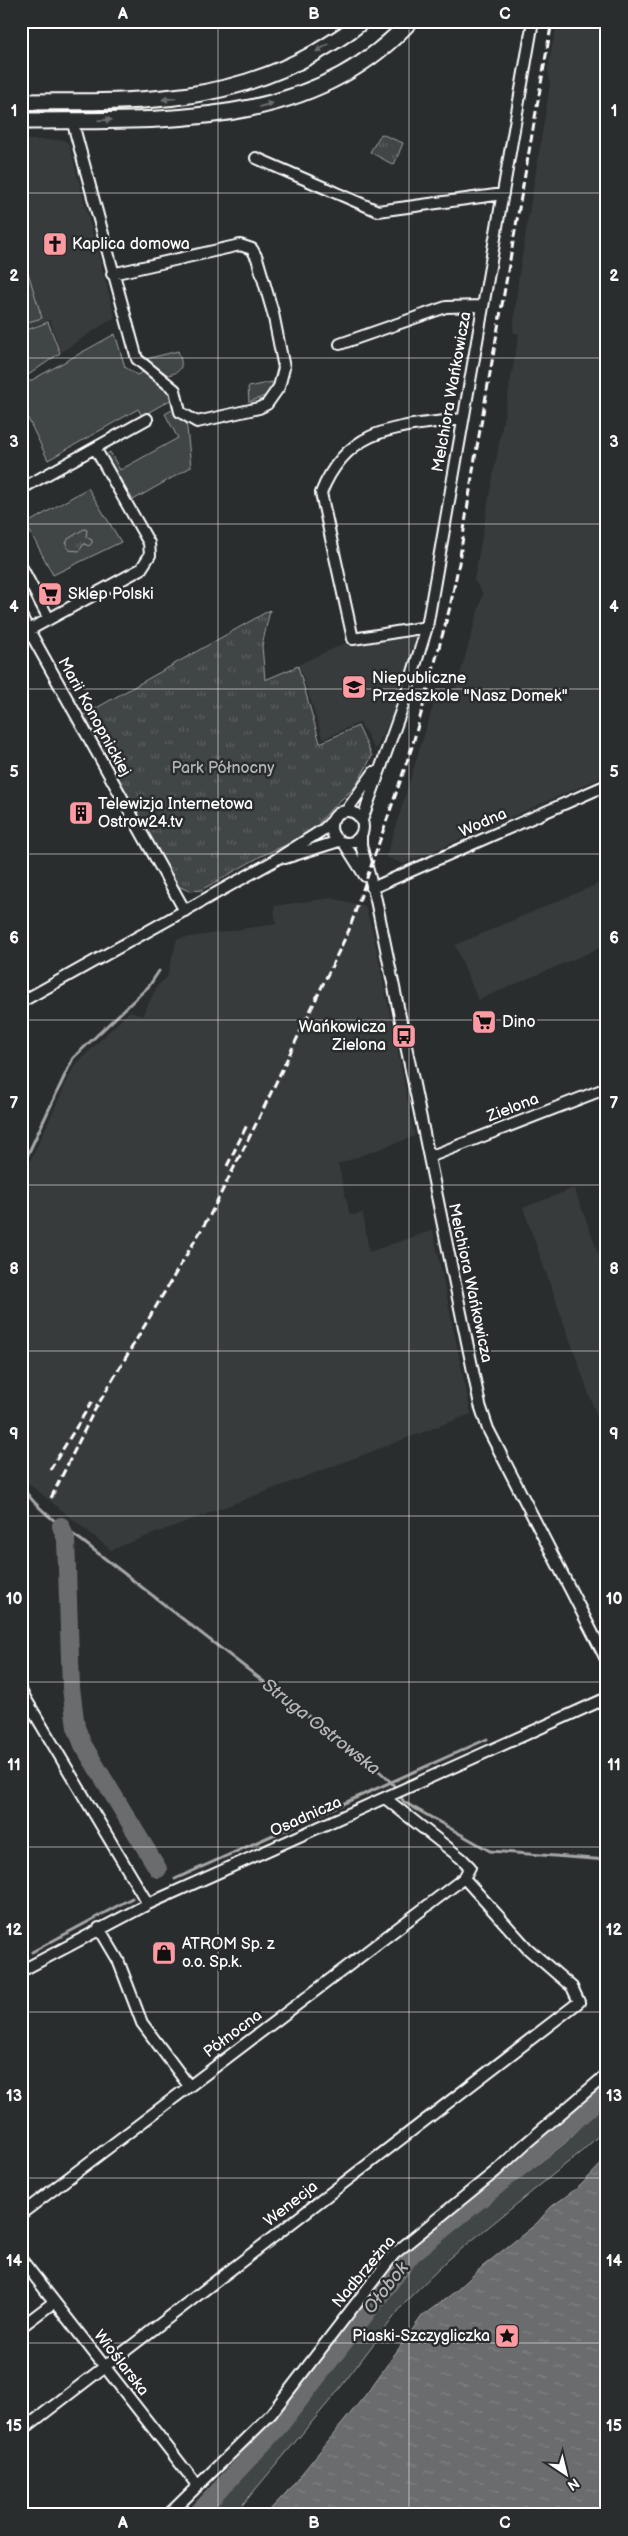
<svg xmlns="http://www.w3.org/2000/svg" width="628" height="2536" font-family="'Balsamiq Sans',sans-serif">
	<defs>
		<pattern id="park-tufts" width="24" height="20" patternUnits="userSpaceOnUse" patternTransform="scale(1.25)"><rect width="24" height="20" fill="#414445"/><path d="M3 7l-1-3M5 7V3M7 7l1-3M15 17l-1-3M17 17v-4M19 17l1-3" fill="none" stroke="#5e6061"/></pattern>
		<pattern id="water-ripples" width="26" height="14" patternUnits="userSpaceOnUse" patternTransform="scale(1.25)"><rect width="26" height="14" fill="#6a6c6d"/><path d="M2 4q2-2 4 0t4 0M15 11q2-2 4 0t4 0" fill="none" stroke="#808283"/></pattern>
	</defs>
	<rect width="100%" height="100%" fill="#2a2d2e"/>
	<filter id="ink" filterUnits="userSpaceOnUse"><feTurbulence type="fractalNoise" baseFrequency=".02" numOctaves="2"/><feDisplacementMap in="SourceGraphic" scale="10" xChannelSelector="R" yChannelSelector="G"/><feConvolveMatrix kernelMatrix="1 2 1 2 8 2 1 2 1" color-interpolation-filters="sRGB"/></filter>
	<g filter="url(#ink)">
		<path fill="#373a3b" d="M563 21H590L607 25V775L404 864 386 857 434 703 454 695 483 594 474 580 519 334 513 332 518 281 550 85 548 68 556 27Z
			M21 140H64L69 144 115 317 61 352 50 320 21 330Z
			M419 633 396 709 375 750 360 722 323 739 299 664 348 642 355 645Z
			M607 880V945L478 1000 455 945Z
			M331 898 365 906 373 932 415 1136 338 1164 350 1215 363 1213 369 1252 433 1230 471 1414 111 1550 23 1479 21 1181 74 1066 130 1011 142 1016 158 985 167 977 177 939 276 924 274 906Z
			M574 1188 607 1276 606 1442 523 1208Z"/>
		<path fill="#414445" stroke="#a0a2a2" d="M28 273 42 318 21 324V275Z
			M48 322 60 353 21 380V332Z
			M115 334 125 367 137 375 145 371 167 389 172 399 142 416 138 409 48 460 21 404V386Z
			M178 351C183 364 184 372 168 375L146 359Z
			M272 382V388L265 396 249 402 248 387Z
			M175 408 186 419 191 467 133 500 106 455 110 452 120 470 178 438 165 414Z
			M88 488 121 542 53 575 26 524Z
			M607 2101V2128L582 2151 449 2259 406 2301 337 2392 234 2515H206L287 2428 361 2326 416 2258 564 2144Z"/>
		<path fill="url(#park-tufts)" stroke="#a0a2a2" d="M381 134 403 143 394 165 370 152Z
			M84 529 87 530 86 537 92 540V543L89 546 84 544 79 551 69 550 66 544 68 539Z
			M270 610 262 646 265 680 298 666 320 743 358 726 372 756 356 786 330 810 309 835 261 856 201 890 189 891 178 886 84 715Z"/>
		<path fill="url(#water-ripples)" stroke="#a6a7a7" d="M607 2158V2515H265L286 2493 367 2393 422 2316 456 2291 482 2267 536 2224 551 2207 580 2186Z"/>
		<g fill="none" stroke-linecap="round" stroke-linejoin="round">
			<path stroke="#a6a7a7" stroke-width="3" d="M21 1169 73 1058 149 986 159 971
				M21 1485C34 1507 60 1526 81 1540L379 1771 392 1783 404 1802 490 1851 607 1860
				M175 1879 487 1739
				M32 1952 132 1898"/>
			<path stroke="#6a6c6d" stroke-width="18" d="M61 1526 66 1539 71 1688 76 1727 83 1745 158 1869
				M196 2515 280 2425 412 2254 560 2135 607 2091"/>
			<defs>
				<path id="minor" d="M72 120 137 359 175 390 180 412 197 422 259 408 267 404 279 387 284 368 273 313 257 258 252 249 240 245 112 274
					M256 158 378 211 503 194
					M340 344 446 307 483 306
					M21 489 147 419
					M21 566 49 619
					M21 616 185 911
					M427 627 353 639 321 493C348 425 399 427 462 419
					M21 637 29 630 141 569 150 555 149 543 95 448
					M347 810 374 772
					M331 827a16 16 0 1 1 32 0a16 16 0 1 1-32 0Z
					M362 820 401 711 427 627 533 21
					M361 834V845L376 900 480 1405 488 1429 607 1661
					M344 843 365 876
					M285 858 339 841
					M372 888 607 785
					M21 1002 272 862 324 829 331 822
					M429 1157 607 1088
					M21 1691 148 1904
					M99 1928 118 1960 142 2023 189 2086
					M21 1971 148 1904 607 1698
					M21 2214 464 1878
					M21 2259 197 2485
					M21 2327 54 2302
					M21 2431 579 2002 572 1987 527 1948 464 1878 470 1867 462 1859 385 1798
					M168 2515 271 2414 394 2254 496 2171 525 2144 607 2074"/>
				<path id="primary" d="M21 102C127 101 218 107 315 53 331 43 348 34 362 21
					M21 121C156 119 311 132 410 21"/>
			</defs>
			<use href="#minor" stroke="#fff" stroke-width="14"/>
			<use href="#primary" stroke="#fff" stroke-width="19"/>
			<use href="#minor" stroke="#2a2d2e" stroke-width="10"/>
			<use href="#primary" stroke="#2a2d2e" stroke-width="15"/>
			<path stroke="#fff" stroke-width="3" stroke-dasharray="8 4" stroke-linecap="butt" d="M227 1166 247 1125
				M50 1470 93 1400
				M51 1498 93 1413 210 1215 257 1122 349 930 412 747 450 607 459 563 474 464 552 21"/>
		</g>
		<defs><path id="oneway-solid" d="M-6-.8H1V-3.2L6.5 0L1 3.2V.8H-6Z" transform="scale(1.25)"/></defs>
		<g fill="#6a6c6d">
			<use href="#oneway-solid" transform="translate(322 48) rotate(149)"/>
			<use href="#oneway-solid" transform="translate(169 99) rotate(175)"/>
			<use href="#oneway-solid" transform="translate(266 105) rotate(-15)"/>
			<use href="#oneway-solid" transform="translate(105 120) rotate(-1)"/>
		</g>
	</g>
	<path fill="none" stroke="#fff" stroke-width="1" stroke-opacity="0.55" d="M218 21V2515M409 21V2515M21 193H607M21 358H607M21 524H607M21 689H607M21 854H607M21 1020H607M21 1185H607M21 1351H607M21 1516H607M21 1682H607M21 1847H607M21 2012H607M21 2178H607M21 2343H607"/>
	<defs>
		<symbol id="church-square" viewBox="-11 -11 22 22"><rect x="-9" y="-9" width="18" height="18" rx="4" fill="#ff9aa2" stroke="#2a2d2e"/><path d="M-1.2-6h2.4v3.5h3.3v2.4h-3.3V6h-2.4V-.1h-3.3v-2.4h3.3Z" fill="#111"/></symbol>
		<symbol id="supermarket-square" viewBox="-11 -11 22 22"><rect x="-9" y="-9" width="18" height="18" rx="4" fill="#ff9aa2" stroke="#2a2d2e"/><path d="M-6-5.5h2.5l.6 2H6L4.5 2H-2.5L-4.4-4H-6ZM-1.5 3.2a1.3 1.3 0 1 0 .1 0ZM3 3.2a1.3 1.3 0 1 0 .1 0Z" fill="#111"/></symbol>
		<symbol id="school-square" viewBox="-11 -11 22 22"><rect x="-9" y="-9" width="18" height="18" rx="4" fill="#ff9aa2" stroke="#2a2d2e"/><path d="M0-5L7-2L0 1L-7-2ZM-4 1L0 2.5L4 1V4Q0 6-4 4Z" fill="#111"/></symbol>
		<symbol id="building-square" viewBox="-11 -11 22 22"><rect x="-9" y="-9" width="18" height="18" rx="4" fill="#ff9aa2" stroke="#2a2d2e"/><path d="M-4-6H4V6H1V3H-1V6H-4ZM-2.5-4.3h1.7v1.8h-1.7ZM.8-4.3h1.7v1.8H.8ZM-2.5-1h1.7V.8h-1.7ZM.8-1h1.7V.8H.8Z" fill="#111"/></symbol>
		<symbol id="bus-square" viewBox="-11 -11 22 22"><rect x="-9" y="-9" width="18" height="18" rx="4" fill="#ff9aa2" stroke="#2a2d2e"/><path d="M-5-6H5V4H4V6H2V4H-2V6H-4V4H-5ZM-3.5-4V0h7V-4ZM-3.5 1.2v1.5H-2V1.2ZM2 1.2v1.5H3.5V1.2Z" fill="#111"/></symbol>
		<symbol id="shop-square" viewBox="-11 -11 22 22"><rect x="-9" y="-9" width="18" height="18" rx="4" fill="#ff9aa2" stroke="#2a2d2e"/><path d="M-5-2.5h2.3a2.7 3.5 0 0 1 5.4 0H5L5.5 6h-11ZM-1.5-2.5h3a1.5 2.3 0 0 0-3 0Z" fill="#111"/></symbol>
		<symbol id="sight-square" viewBox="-11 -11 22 22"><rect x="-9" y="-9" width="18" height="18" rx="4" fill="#ff9aa2" stroke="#2a2d2e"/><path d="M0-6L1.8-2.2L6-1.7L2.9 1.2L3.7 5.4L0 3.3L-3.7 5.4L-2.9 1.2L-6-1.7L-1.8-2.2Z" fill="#111"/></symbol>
	</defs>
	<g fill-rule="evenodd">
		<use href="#church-square" x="41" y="230" width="28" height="28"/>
		<use href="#supermarket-square" x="36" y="580" width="28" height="28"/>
		<use href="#school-square" x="340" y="673" width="28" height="28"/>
		<use href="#building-square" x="67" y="799" width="28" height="28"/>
		<use href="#supermarket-square" x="470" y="1008" width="28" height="28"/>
		<use href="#bus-square" x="390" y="1022" width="28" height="28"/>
		<use href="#shop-square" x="150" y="1939" width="28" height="28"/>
		<use href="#sight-square" x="493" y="2322" width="28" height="28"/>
	</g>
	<g text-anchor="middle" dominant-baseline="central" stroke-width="5" stroke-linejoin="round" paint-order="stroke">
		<g font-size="16" fill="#fff" stroke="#2a2d2e" text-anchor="start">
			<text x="72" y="244">Kaplica domowa</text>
			<text x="68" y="594">Sklep Polski</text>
			<text x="372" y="678">Niepubliczne<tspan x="372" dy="18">Przedszkole "Nasz Domek"</tspan></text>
			<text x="98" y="804">Telewizja Internetowa<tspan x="98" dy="18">Ostrow24.tv</tspan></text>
			<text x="502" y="1022">Dino</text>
			<text x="386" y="1027" text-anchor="end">Wańkowicza<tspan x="386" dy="18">Zielona</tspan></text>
			<text x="182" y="1944">ATROM Sp. z<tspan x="182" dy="18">o.o. Sp.k.</tspan></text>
			<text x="490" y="2336" text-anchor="end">Piaski-Szczygliczka</text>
		</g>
		<g font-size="16" fill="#fff" stroke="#2a2d2e">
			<text transform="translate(452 392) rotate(-80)">Melchiora Wańkowicza</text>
			<text transform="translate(94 717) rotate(61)">Marii Konopnickiej</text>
			<text transform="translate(483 823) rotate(-24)">Wodna</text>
			<text transform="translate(513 1108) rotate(-21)">Zielona</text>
			<text transform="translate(470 1283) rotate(78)">Melchiora Wańkowicza</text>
			<text transform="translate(306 1817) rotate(-24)">Osadnicza</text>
			<text transform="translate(233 2034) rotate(-37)">Północna</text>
			<text transform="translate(291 2204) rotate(-38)">Wenecja</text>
			<text transform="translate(364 2272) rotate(-50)">Nadbrzeżna</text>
			<text transform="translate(121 2363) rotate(52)">Wioślarska</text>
		</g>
		<g font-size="16" fill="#b3b4b5" stroke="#2a2d2e">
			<text x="223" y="768">Park Północny</text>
		</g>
		<g font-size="18" font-style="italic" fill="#b4b6b6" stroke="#2a2d2e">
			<text transform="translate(321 1727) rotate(38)">Struga Ostrowska</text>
			<text transform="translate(386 2288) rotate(-52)">Ołobok</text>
		</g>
	</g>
	<rect width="628" height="2536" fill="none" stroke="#2a2d2e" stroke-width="55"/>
	<g transform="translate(566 2474) rotate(145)" stroke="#2a2d2e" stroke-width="4" paint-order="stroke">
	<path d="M0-4L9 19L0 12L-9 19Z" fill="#ffffff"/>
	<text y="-8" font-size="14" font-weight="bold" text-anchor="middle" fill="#ffffff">N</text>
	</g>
	<rect x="28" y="28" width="572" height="2480" fill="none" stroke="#fff" stroke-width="2"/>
	<g font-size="16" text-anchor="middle" font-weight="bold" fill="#fff">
		<text x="123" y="19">A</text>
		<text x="314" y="19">B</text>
		<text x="505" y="19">C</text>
		<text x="14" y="116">1</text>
		<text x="614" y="116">1</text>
		<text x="14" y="281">2</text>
		<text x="614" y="281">2</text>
		<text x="14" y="447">3</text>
		<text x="614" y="447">3</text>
		<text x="14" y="612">4</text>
		<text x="614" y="612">4</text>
		<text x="14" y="777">5</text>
		<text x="614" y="777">5</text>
		<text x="14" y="943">6</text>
		<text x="614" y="943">6</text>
		<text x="14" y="1108">7</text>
		<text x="614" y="1108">7</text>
		<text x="14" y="1274">8</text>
		<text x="614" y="1274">8</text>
		<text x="14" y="1439">9</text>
		<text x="614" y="1439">9</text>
		<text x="14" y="1604">10</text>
		<text x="614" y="1604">10</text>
		<text x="14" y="1770">11</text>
		<text x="614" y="1770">11</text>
		<text x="14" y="1935">12</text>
		<text x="614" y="1935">12</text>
		<text x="14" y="2101">13</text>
		<text x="614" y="2101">13</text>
		<text x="14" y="2266">14</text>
		<text x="614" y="2266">14</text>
		<text x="14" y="2431">15</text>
		<text x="614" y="2431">15</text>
		<text x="123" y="2528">A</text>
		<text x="314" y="2528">B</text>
		<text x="505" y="2528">C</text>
	</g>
</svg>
